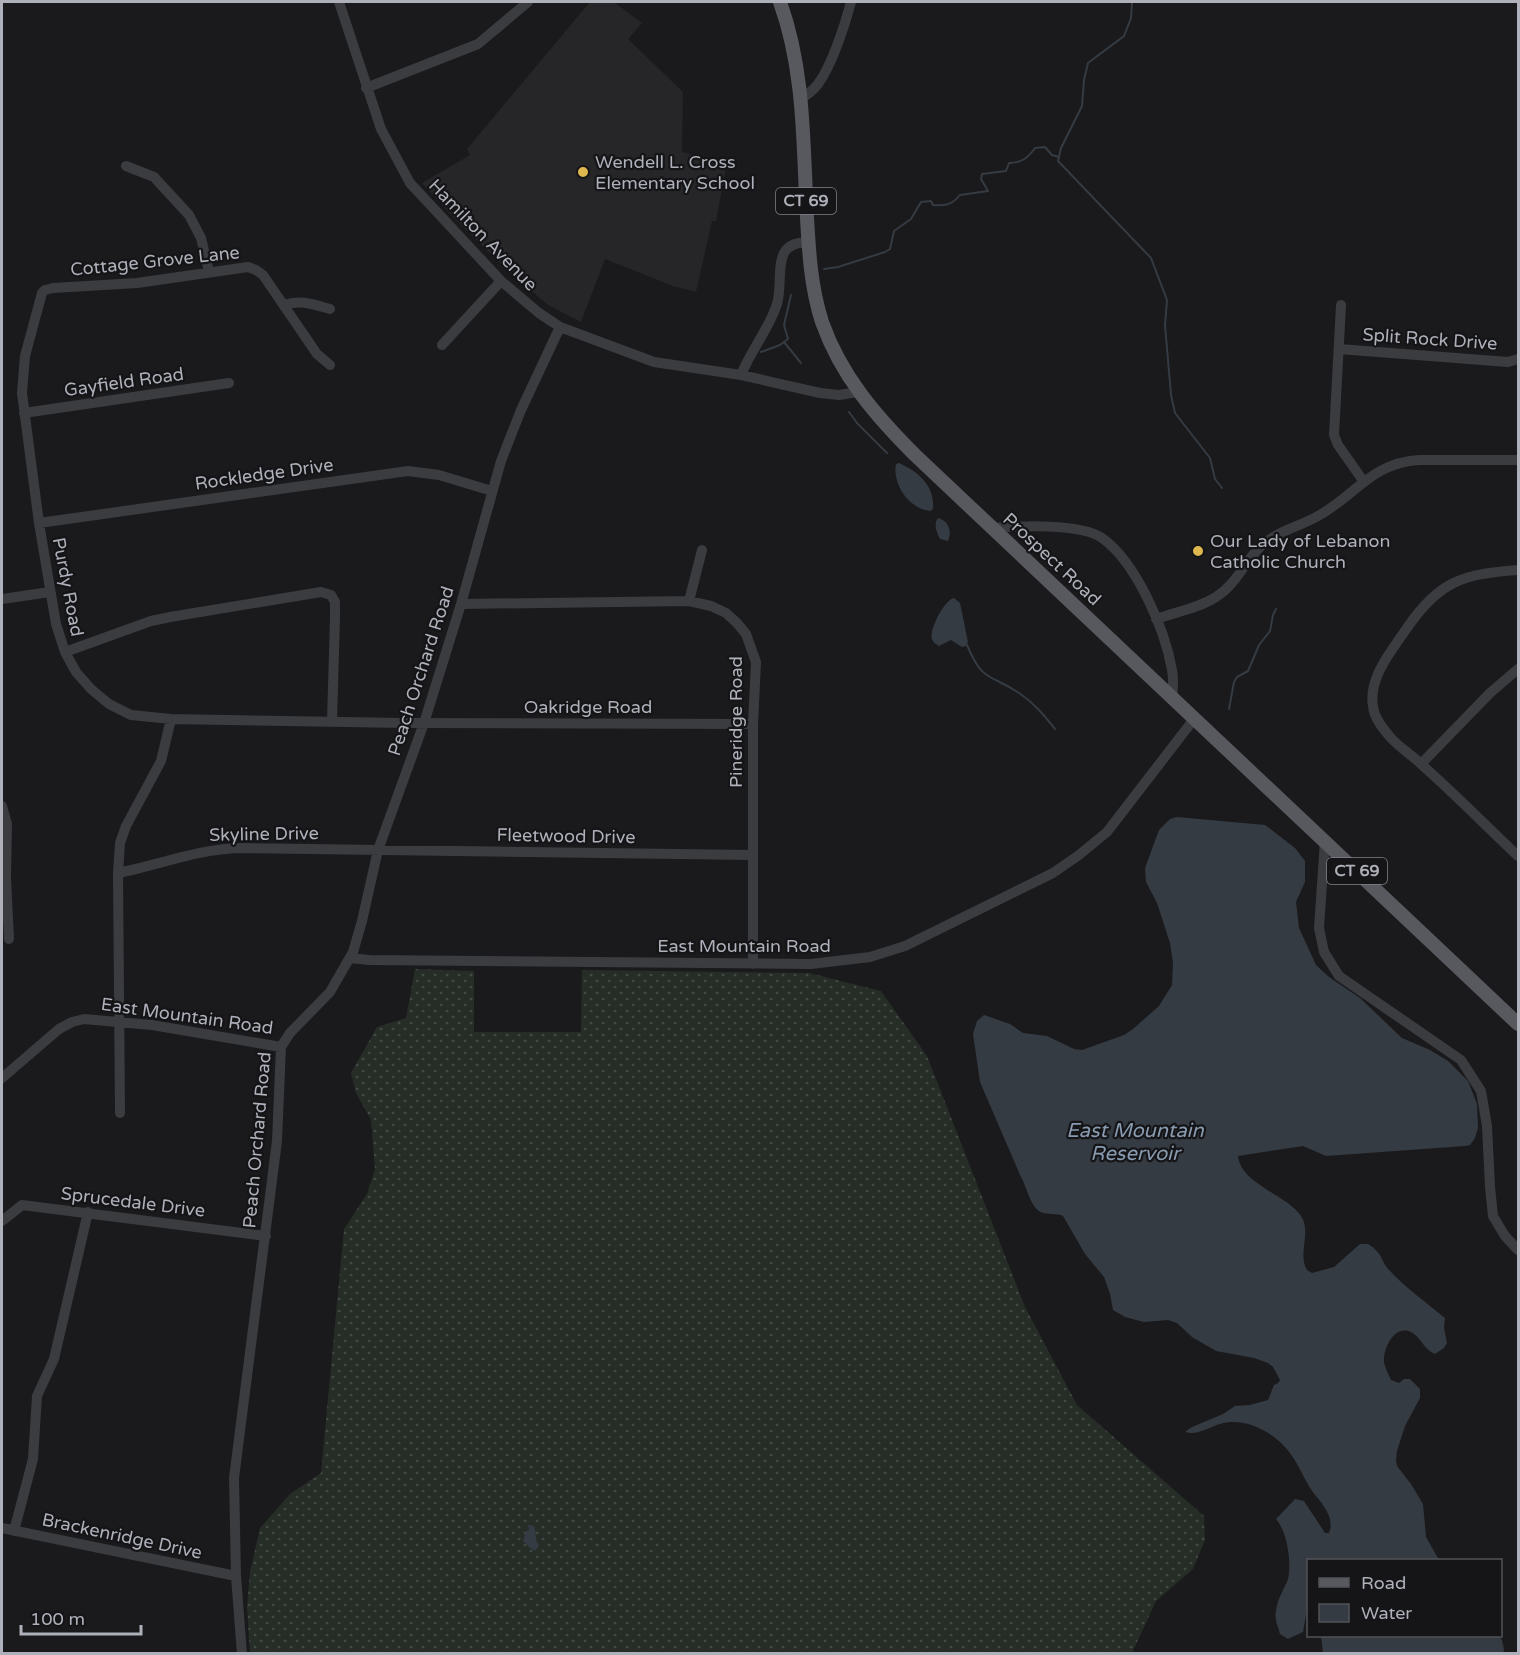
<svg xmlns="http://www.w3.org/2000/svg" width="1520" height="1655" font-family="'Varela Round',sans-serif">
	<defs>
		<pattern id="grass-dots" width="8" height="8" patternUnits="userSpaceOnUse" patternTransform="scale(1.5)"><rect width="8" height="8" fill="#262d27"/><path d="M2 2h.1M6 6h.1" fill="none" stroke="#434944" stroke-width="1.8" stroke-linecap="round"/></pattern>
	</defs>
	<rect width="100%" height="100%" fill="#1a1a1c"/>
	<path fill="#262628" d="M590 2H614L642 23 628 39 683 92 682 152 727 162 716 221H712L696 292 673 286 605 259 581 322 548 305 506 269 455 219 422 183 470 155 467 149Z"/>
	<path fill="url(#grass-dots)" d="M415 969 474 971V1032H581L582 970 809 973 881 991 927 1056 1025 1307 1077 1405 1204 1516 1205 1540 1193 1569 1156 1601 1132 1653 250 1654 247 1607 250 1572 260 1528 290 1494 321 1473 344 1229 367 1194 375 1169 371 1120 356 1093 351 1073 377 1027 406 1018Z"/>
	<path fill="#353b43" d="M899 463C919 472 935 486 933 509L930 511C909 509 892 484 896 464Z
		M938 518C949 521 952 531 948 541L940 539C937 533 933 525 938 518Z
		M954 598 960 603 968 642 966 646 962 647 951 640 939 646C935 643 934 644 932 639 929 630 944 600 954 598Z
		M1177 817 1265 825 1295 848 1305 861V882L1296 902 1299 928 1316 965 1329 977 1360 998 1402 1038 1430 1050 1448 1061 1468 1081 1477 1104 1478 1128 1475 1138 1470 1145 1465 1146 1326 1156 1303 1146 1238 1156C1241 1184 1287 1195 1301 1216 1312 1233 1297 1253 1307 1270L1312 1273 1334 1267 1360 1244H1368C1385 1255 1379 1260 1391 1272 1407 1289 1427 1303 1445 1318L1444 1328 1447 1343 1444 1348 1435 1354C1424 1350 1421 1337 1411 1332 1394 1324 1383 1349 1384 1362 1385 1368 1389 1375 1391 1380L1399 1383 1404 1379H1410L1420 1389V1398L1405 1426 1397 1451 1396 1460 1397 1466 1411 1484 1423 1504 1426 1537 1439 1560H1308V1604L1303 1632 1288 1639 1280 1634C1278 1626 1274 1619 1276 1611 1277 1599 1284 1590 1288 1579 1292 1563 1287 1531 1276 1519L1295 1499 1304 1501 1325 1533H1329C1336 1516 1319 1501 1310 1488 1304 1478 1299 1466 1292 1456 1278 1434 1246 1416 1220 1424 1209 1427 1197 1436 1185 1432L1192 1427 1223 1414 1235 1406 1250 1405 1268 1400 1274 1385 1278 1383 1280 1380 1273 1367 1268 1363 1254 1358 1216 1351 1192 1337 1177 1323 1168 1320 1144 1322 1125 1317 1113 1310 1110 1294 1104 1277 1085 1254 1063 1216C1056 1213 1050 1215 1043 1213 1030 1209 1027 1186 1020 1175L980 1082 973 1034 977 1021 984 1015 1010 1024 1023 1033 1047 1036 1074 1049 1082 1050 1124 1035 1133 1029 1159 1006 1172 985 1173 963 1170 943 1157 903 1146 882 1145 868 1159 830 1170 819Z
		M528 1525 534 1526C537 1532 534 1539 539 1546L535 1551 530 1548 523 1541 526 1531 529 1530Z
		M1321 1636H1499L1502 1640 1504 1649 1503 1654 1323 1653Z"/>
	<g fill="none" stroke-linecap="round" stroke-linejoin="round">
		<path stroke="#353b43" stroke-width="2" d="M1132 2 1131 18 1124 36 1088 63 1084 80 1082 106 1061 148 1058 161 1151 258 1167 300 1165 325 1171 395 1175 413 1210 458 1215 479 1222 488
			M824 269 838 267 885 252 890 249 894 231 911 219 921 202 931 201 933 205C945 206 952 205 960 195L988 191 981 179 982 174 1006 171 1009 163C1021 163 1028 158 1035 148L1045 147 1052 155 1059 157
			M784 342 801 363
			M761 352 780 345 788 339 784 325 791 295
			M849 412 857 423 887 453
			M967 645C983 683 989 673 1019 693 1034 703 1044 715 1055 729
			M1229 709 1234 682 1237 677 1248 671 1259 645 1270 631 1273 615 1276 609"/>
		<path stroke="#3b3c40" stroke-width="10" d="M339 2 381 129 410 183 501 281 539 313 560 327 654 362 741 375 820 393 839 395 858 392
			M366 88 478 44 528 2
			M800 99C807 95 813 91 818 84 832 65 845 25 851 2
			M126 166 154 177 189 215 201 238 209 272
			M285 305C300 299 315 305 330 309
			M1341 305 1334 435 1338 445 1364 482
			M442 345 501 281
			M1339 349 1508 362 1518 359
			M330 365 317 354 263 275 256 270 248 267 137 283 53 288 45 290 42 293 25 356 22 393 39 523 56 624 65 652 76 672 91 689 109 704 131 715 171 719 404 723 753 724
			M741 375C751 350 769 329 777 304 782 288 777 267 784 253 790 243 799 243 808 242
			M24 413 229 383
			M39 523 408 471 439 475 492 491
			M993 528C1018 526 1081 523 1102 538 1136 562 1165 629 1172 670 1174 679 1173 689 1172 698
			M1518 570C1463 574 1439 581 1407 628 1392 650 1368 678 1373 706 1374 718 1383 729 1391 738 1400 748 1412 755 1422 765 1455 794 1486 826 1518 856
			M2 599 50 592
			M689 601 702 550
			M461 604 689 601 711 606 726 613 737 623 746 634 756 662 753 724V964
			M1156 619C1176 612 1199 608 1216 597 1237 584 1244 562 1261 546 1277 531 1299 527 1318 516 1356 495 1371 463 1419 460H1518
			M65 652 151 621 170 617 321 592 331 595 335 602V618L332 721
			M1421 764 1490 693 1518 669
			M2 806 7 824 6 877 9 939
			M1325 841 1319 928 1324 952 1339 976 1461 1060 1481 1091 1487 1126 1490 1187 1493 1216 1505 1236 1518 1250
			M118 873C159 865 198 849 240 848L752 855
			M350 958 369 960 811 964 870 957 905 946 1053 873 1079 855 1107 832 1194 719
			M2 1078 59 1029 72 1022 84 1019 152 1025 281 1047
			M120 1113 118 873 120 843 126 826 161 761 171 719
			M2 1221 22 1205 266 1236
			M2 1528 236 1576
			M14 1531 33 1459 37 1396 54 1359 88 1212
			M242 1654 236 1576 234 1478 277 1141 281 1047 290 1033 330 992 353 952 362 921 378 850 424 723 461 604 501 461 521 410 560 327"/>
		<path stroke="#57595f" stroke-width="14" d="M780 2C805 71 803 145 807 218 809 253 811 288 822 322 841 376 876 416 915 455L1518 1024"/>
	</g>
	<g fill="#deb84f" stroke="#151517" stroke-width="2">
		<circle cx="583" cy="172" r="6"/>
		<circle cx="1198" cy="551" r="6"/>
	</g>
	<g text-anchor="middle" dominant-baseline="central" stroke-width="4.5" stroke-linejoin="round" paint-order="stroke">
		<g fill="#151517" stroke="#808289" stroke-width="1.5">
			<rect x="776" y="188" width="60" height="26" rx="4.5"/>
			<rect x="1327" y="858" width="60" height="26" rx="4.5"/>
		</g>
		<g font-size="16" font-weight="bold" fill="#aeb0ba">
			<text x="806" y="201">CT 69</text>
			<text x="1357" y="871">CT 69</text>
		</g>
		<g font-size="18" fill="#aeb0ba" stroke="#151517" text-anchor="start">
			<text x="595" y="162">Wendell L. Cross<tspan x="595" dy="21">Elementary School</tspan></text>
			<text x="1210" y="541">Our Lady of Lebanon<tspan x="1210" dy="21">Catholic Church</tspan></text>
		</g>
		<g font-size="18" fill="#aeb0ba" stroke="#151517">
			<text transform="translate(483 235) rotate(46)">Hamilton Avenue</text>
			<text transform="translate(155 261) rotate(-6)">Cottage Grove Lane</text>
			<text transform="translate(1430 339) rotate(4)">Split Rock Drive</text>
			<text transform="translate(124 382) rotate(-8)">Gayfield Road</text>
			<text transform="translate(264 474) rotate(-8)">Rockledge Drive</text>
			<text transform="translate(1052 559) rotate(43)">Prospect Road</text>
			<text transform="translate(68 587) rotate(79)">Purdy Road</text>
			<text transform="translate(421 671) rotate(-72)">Peach Orchard Road</text>
			<text x="588" y="707">Oakridge Road</text>
			<text transform="translate(736 722) rotate(-90)">Pineridge Road</text>
			<text transform="translate(264 834) rotate(-1)">Skyline Drive</text>
			<text transform="translate(566 836) rotate(1)">Fleetwood Drive</text>
			<text x="744" y="946">East Mountain Road</text>
			<text transform="translate(187 1016) rotate(8)">East Mountain Road</text>
			<text transform="translate(257 1140) rotate(-85)">Peach Orchard Road</text>
			<text transform="translate(133 1202) rotate(7)">Sprucedale Drive</text>
			<text transform="translate(122 1536) rotate(12)">Brackenridge Drive</text>
		</g>
		<g font-size="20" font-style="italic" fill="#899bb0" stroke="#151517">
			<text x="1135" y="1131">East Mountain<tspan x="1135" dy="23">Reservoir</tspan></text>
		</g>
	</g>
	<rect width="1520" height="1655" fill="none" stroke="#aeb0ba" stroke-width="6"/>
	<rect x="1307" y="1559" width="195" height="78" fill="#151517" stroke="#525358" stroke-width="1.5"/>
	<rect x="1319" y="1578" width="30" height="9" fill="#57595f" stroke="#525358" stroke-width="1.5"/>
	<text x="1361" y="1589" font-size="18" fill="#aeb0ba">Road</text>
	<rect x="1319" y="1604" width="30" height="18" fill="#353b43" stroke="#525358" stroke-width="1.5"/>
	<text x="1361" y="1619" font-size="18" fill="#aeb0ba">Water</text>
	<path d="M21 1625v9h120v-9" fill="none" stroke="#aeb0ba" stroke-width="3"/>
	<text x="30" y="1625" font-size="18" fill="#aeb0ba" stroke="#151517" stroke-width="4.5" paint-order="stroke">100 m</text>
</svg>
